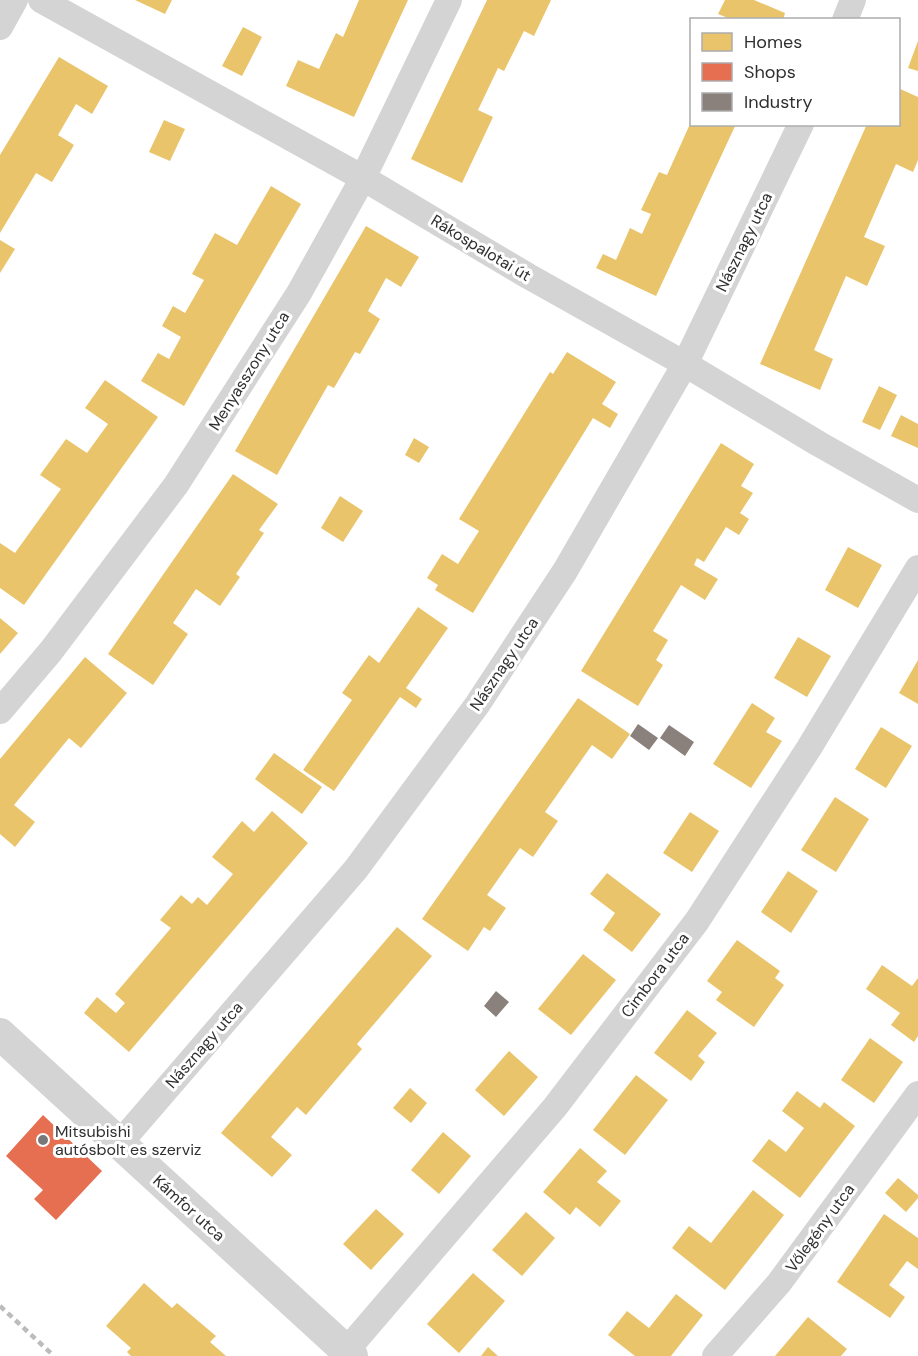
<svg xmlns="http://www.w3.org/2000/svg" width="918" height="1356" font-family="'DM Sans',sans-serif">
	<rect width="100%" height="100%" fill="#fff"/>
	<path fill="#e9c46a" d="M135 0H172L165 14Z
		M359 0H408L354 117 286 86 298 60 319 69 336 33 343 37Z
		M487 0H551L534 36 524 31 504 71 498 68 478 110 493 117 462 183 411 159Z
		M725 0H754L785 13 783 20H728V18L718 14Z
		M243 27 262 37 242 76 222 66Z
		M918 41V71L908 68Z
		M59 57 108 86 92 114 76 104 58 135 74 145 52 182 36 173 0 233V155Z
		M898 88 918 97V160L913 172 896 164 864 237 885 246 867 286 846 276 814 350 833 359 820 390 760 364 867 124H898Z
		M164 120 185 129 170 161 149 152Z
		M690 124H736L656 296 596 268 603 254 616 260 630 228 642 234 651 214 641 210 659 172 667 175Z
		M271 186 301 204 184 406 141 381 158 353 169 359 181 337 162 326 173 306 185 313 204 280 192 274 215 233 237 245Z
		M366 226 419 257 401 287 386 278 368 311 380 319 360 354 355 352 334 388 328 385 277 475 235 451Z
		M0 240 15 249 0 273Z
		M567 352 616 382 602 404 618 414 610 428 593 418 473 613 435 590 438 585 427 578 442 554 458 564 479 531 459 519 550 372 553 374Z
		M105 380 158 417 24 605 0 588V543L15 553 61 489 40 475 66 439 87 453 108 424 85 408Z
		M879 386 897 395 880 430 862 422Z
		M901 415 918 424V448L891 436Z
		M414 438 429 447 419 463 405 455Z
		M721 443 754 464 741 486 753 493 740 513 749 519 739 535 726 527 704 562 697 558 694 565 718 579 705 600 681 585 653 631 668 640 656 660 663 665 638 706 581 671Z
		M233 474 278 504 259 530 264 533 236 574 240 577 220 606 196 589 173 623 188 634 153 685 108 654Z
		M340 496 363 511 343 542 321 528Z
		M848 547 882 565 858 608 825 590Z
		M418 607 448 628 406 688 422 699 416 708 400 697 334 791 303 770 352 700 342 693 369 655 379 663Z
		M0 618 18 633 0 654Z
		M798 637 831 656 807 697 774 678Z
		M85 657 127 693 81 748 69 738 14 805 35 822 15 847 0 834V759Z
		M918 660V704L899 693Z
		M578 698 630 734 612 759 592 745 545 812 558 821 533 857 520 848 487 895 506 908 490 931 484 927 468 951 422 919Z
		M752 703 775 718 766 732 782 741 751 788 713 764Z
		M881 727 912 746 886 788 855 769Z
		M274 753 322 787 302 814 255 779Z
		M835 797 869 819 836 872 801 850Z
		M272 811 308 843 129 1052 84 1013 97 997 116 1013 125 1003 115 994 171 928 160 920 181 895 192 904 198 897 207 905 233 874 212 857 242 821 254 832Z
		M690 812 719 831 692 872 663 853Z
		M788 871 818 891 791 933 761 912Z
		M607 873 661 914 632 952 603 930 615 913 590 894Z
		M397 927 432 956 357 1044 362 1049 306 1115 297 1107 271 1137 292 1155 272 1177 221 1133Z
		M737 940 780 971 775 978 784 985 754 1027 716 1000 722 992 707 981Z
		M583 954 616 980 571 1035 538 1009Z
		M882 965 912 986 918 978V1036L914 1042 891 1025 900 1013 866 989Z
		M687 1010 717 1033 698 1056 705 1062 691 1081 654 1053Z
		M870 1038 903 1062 874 1103 841 1080Z
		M509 1051 538 1077 504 1116 475 1090Z
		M636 1075 668 1100 625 1155 593 1130Z
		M410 1088 427 1103 411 1123 393 1108Z
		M797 1091 820 1108 824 1102 855 1126 800 1198 752 1161 769 1139 786 1152 804 1128 782 1111Z
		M443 1132 471 1156 439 1194 411 1170Z
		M580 1148 607 1171 597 1182 621 1201 600 1227 576 1207 570 1215 543 1192Z
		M898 1178 918 1195V1198L906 1212 885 1193Z
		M753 1190 784 1215 725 1290 672 1248 689 1226 711 1243Z
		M376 1209 404 1234 371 1270 343 1244Z
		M526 1212 555 1238 522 1276 492 1250Z
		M884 1214 918 1238V1269L907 1261 889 1285 905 1297 890 1318 837 1282Z
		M473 1273 505 1301 459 1353 427 1324Z
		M144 1283 172 1308 177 1303 216 1336 210 1342 226 1356H131L127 1352 131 1348 106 1326Z
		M676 1294 703 1315 671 1356H635L608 1335 627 1311 649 1328Z
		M808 1317 847 1349 841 1356H775Z
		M488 1347 498 1356H481Z"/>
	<path fill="#e76f51" d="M43 1115 102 1171 56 1220 34 1199 43 1190 6 1156Z"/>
	<path fill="#8a817c" d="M638 724 658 738 649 750 630 736Z
		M669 725 694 742 685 756 660 738Z
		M496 991 509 1002 496 1017 484 1006Z"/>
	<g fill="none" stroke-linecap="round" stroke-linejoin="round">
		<path stroke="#d4d4d4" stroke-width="26" d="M41 0 363 178 528 276 685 364 819 444 918 500
			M845 20 853 0
			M0 27 15 0
			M0 711 51 651 176 485 299 293 363 178 449 0
			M119 1144 356 869 477 705 565 571 685 364 801 124
			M346 1351 555 1107 697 921 809 748 918 568
			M715 1356 779 1283 918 1094"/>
		<path stroke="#d4d4d4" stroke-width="32" d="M0 1034 352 1356"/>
		<path stroke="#bcbcbc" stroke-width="4.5" stroke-dasharray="6 4.5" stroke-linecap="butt" d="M0 1306 54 1356"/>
	</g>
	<circle fill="#787878" stroke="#fff" stroke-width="2" cx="43" cy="1140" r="6"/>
	<g text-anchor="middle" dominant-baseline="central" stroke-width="6" stroke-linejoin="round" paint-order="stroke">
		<g font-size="16" fill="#303030" stroke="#fff">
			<text transform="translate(744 242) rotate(-64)">Násznagy utca</text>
			<text transform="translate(481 248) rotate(31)">Rákospalotai út</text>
			<text transform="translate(249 371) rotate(-58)">Menyasszony utca</text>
			<text transform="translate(504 664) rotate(-56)">Násznagy utca</text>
			<text transform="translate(655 975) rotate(-53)">Cimbora utca</text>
			<text transform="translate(204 1045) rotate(-49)">Násznagy utca</text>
			<text transform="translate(189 1208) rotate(42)">Kámfor utca</text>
			<text transform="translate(820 1228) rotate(-54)">Vőlegény utca</text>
		</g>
		<g font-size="16" fill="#303030" stroke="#fff" text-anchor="start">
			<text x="55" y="1131">Mitsubishi<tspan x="55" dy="18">autósbolt es szerviz</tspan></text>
		</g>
	</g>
	<rect x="690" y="18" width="210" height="108" fill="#ffffff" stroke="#acacac" stroke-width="1.5"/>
	<rect x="702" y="33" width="30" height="18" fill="#e9c46a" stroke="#acacac" stroke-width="1.5"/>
	<text x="744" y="48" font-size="18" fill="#303030">Homes</text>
	<rect x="702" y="63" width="30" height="18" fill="#e76f51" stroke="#acacac" stroke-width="1.5"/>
	<text x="744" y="78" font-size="18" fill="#303030">Shops</text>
	<rect x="702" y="93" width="30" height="18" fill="#8a817c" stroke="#acacac" stroke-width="1.5"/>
	<text x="744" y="108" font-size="18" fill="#303030">Industry</text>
</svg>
